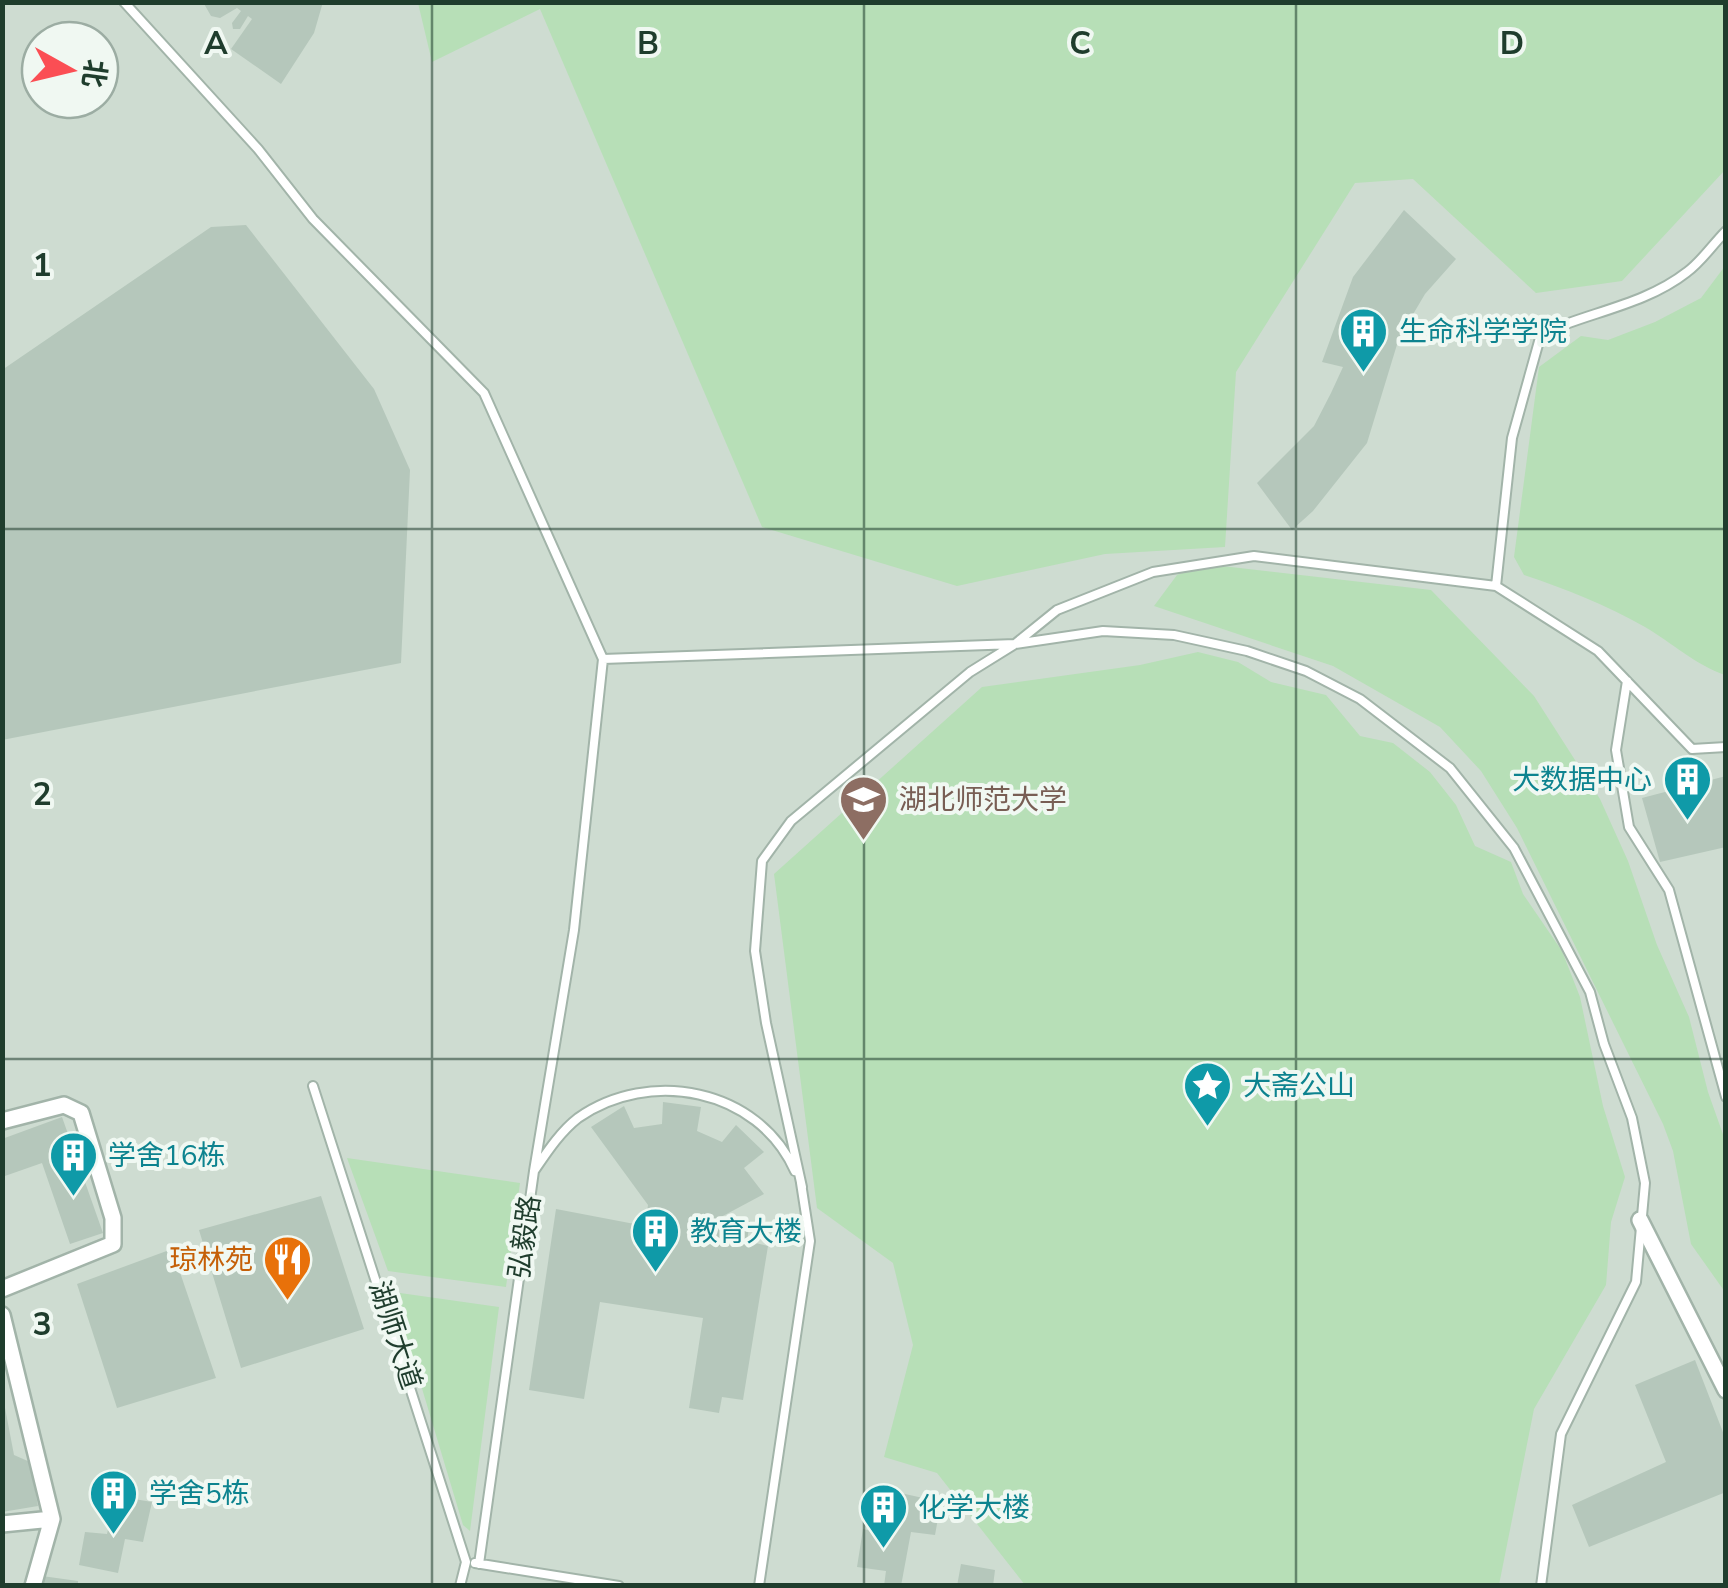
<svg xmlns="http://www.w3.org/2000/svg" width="1728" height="1588" font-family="'Nunito Sans','Noto Sans SC',sans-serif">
	<rect width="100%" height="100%" fill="#e0ece3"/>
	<path fill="#cedcd1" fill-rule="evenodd" d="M3 3H1725V1585H3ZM40 40H100V100H40Z"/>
	<path fill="#b7dfb7" d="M418 3H1725V170L1622 281 1536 293 1413 179 1355 183 1236 372 1225 547 1105 554 957 586 762 527 540 9 432 62Z
		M1725 266V675C1696 665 1672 643 1645 627 1606 605 1566 589 1524 575L1514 557 1539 367 1581 336 1608 340 1655 322 1701 298Z
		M1205 564 1431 590 1534 696 1600 799 1628 861 1657 945 1689 1017 1708 1092 1725 1140V1292L1691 1244 1673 1151 1663 1124 1517 828 1481 771 1440 727 1333 666 1154 606 1177 575Z
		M1198 652 1238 662 1271 682 1326 695 1360 736 1393 743 1430 772 1456 805 1475 846 1511 862 1523 894 1562 951 1580 997 1603 1106 1625 1177 1611 1222 1606 1285 1534 1409 1499 1585H1025L937 1473 884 1457 913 1345 893 1263 817 1208 774 874 982 687 1140 665Z
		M347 1158 520 1183 506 1287 388 1271Z
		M393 1292 499 1307 470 1531 463 1525Z"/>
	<path fill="#b5c7bb" d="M203 2H323L314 33 281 84 231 49 252 19 248 16 240 29H233L232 23 241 11 237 8 220 18 211 16Z
		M1404 210 1456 259 1425 294 1399 338 1367 443 1313 511 1292 530 1257 483 1314 426 1331 393 1343 367 1322 362 1353 277Z
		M246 225 374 389 410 470 401 663 2 740V370L211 227Z
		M1726 776V847L1660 862 1642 798Z
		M663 1102 701 1107 697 1131 722 1142 736 1125 764 1152 744 1168 764 1194 721 1217 750 1221 747 1241 768 1246 743 1400 722 1397 719 1413 689 1408 703 1318 600 1302 584 1399 529 1390 556 1209 645 1226 648 1205 591 1127 624 1106 634 1128 662 1124Z
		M62 1117 103 1233 70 1244 42 1163 2 1177V1139Z
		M321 1196 364 1329 241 1368 199 1230Z
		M172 1249 216 1378 117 1408 77 1284Z
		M1695 1360 1726 1440V1492L1589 1547 1572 1505 1666 1462 1635 1385Z
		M2 1392 14 1455 30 1462 38 1506 2 1512Z
		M896 1492 941 1502 935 1535 911 1532 901 1586H884L886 1571 857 1567 863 1529 890 1535Z
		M116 1496 152 1502 143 1542 125 1539 118 1573 79 1565 85 1532 107 1534Z
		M961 1564 995 1570 993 1586H957Z
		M42 1576 78 1581V1586H41Z"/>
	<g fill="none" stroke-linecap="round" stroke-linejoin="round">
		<defs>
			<path id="service" d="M124 2 258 149 313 219 484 393 603 659 574 930 534 1171
				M1496 586 1512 438 1541 334C1589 312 1645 305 1687 272 1702 261 1713 244 1726 231
				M603 659 1015 644 1103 631 1174 635 1247 651 1306 671 1360 699 1450 768 1514 848 1590 992 1604 1044 1632 1118 1645 1183 1636 1282 1561 1434 1541 1586
				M1627 681 1616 750 1629 827 1669 890 1726 1097
				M313 1086 466 1562 460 1586
				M802 1187 766 1023 755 951 762 861 791 821 970 672 1015 644 1057 610 1153 572 1254 556 1496 586 1598 651 1692 749 1726 747
				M475 1563 619 1586
				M479 1564 534 1171C547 1152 560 1132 578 1118 649 1068 758 1088 795 1171
				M759 1586 810 1241 801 1183"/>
			<path id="minor" d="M2 1121 64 1105 81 1113 113 1218V1244L2 1289
				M1640 1220 1726 1390
				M2 1315 52 1519 33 1586
				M2 1524 52 1519"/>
		</defs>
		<use href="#service" stroke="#a2b4a9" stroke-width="12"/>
		<use href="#minor" stroke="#a2b4a9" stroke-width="20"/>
		<use href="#service" stroke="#fff" stroke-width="8"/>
		<use href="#minor" stroke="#fff" stroke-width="15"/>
	</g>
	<path fill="none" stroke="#1f3d2d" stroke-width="2.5" stroke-opacity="0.55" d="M432 2V1586M864 2V1586M1296 2V1586M2 529H1726M2 1059H1726"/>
	<defs>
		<symbol id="building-pin" viewBox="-11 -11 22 30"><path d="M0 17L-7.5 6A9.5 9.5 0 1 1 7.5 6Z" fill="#0f9aa8" stroke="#f0f8f2"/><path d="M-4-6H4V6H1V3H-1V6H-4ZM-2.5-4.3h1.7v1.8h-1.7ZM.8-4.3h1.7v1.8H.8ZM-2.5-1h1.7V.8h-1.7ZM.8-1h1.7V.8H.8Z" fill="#fff"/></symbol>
		<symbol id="university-pin" viewBox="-11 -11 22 30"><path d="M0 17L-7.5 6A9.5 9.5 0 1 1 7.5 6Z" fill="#8d6e63" stroke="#f0f8f2"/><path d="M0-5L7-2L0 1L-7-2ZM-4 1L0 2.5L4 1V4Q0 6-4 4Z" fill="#fff"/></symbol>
		<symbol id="sight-pin" viewBox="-11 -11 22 30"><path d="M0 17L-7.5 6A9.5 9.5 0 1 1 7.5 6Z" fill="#0f9aa8" stroke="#f0f8f2"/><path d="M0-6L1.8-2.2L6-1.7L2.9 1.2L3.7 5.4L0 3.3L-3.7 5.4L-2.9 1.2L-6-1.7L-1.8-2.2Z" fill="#fff"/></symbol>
		<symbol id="restaurant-pin" viewBox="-11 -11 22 30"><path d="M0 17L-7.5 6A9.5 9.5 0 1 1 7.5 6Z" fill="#e8710a" stroke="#f0f8f2"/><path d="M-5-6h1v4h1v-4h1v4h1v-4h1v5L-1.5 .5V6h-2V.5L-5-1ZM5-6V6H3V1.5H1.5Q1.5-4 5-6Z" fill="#fff"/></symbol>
	</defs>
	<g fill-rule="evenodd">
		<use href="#building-pin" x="1336" y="304" width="55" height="75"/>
		<use href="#building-pin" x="1660" y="752" width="55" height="75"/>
		<use href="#university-pin" x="836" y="772" width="55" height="75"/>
		<use href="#sight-pin" x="1180" y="1058" width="55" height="75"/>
		<use href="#building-pin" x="46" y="1128" width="55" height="75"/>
		<use href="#building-pin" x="628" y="1204" width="55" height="75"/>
		<use href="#restaurant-pin" x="260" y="1232" width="55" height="75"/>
		<use href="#building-pin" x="86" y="1466" width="55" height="75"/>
		<use href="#building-pin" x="856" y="1480" width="55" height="75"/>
	</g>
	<g text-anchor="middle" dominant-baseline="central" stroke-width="8" stroke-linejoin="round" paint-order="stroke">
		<g font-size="28" fill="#0d838f" stroke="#f0f8f2" text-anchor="start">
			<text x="1399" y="332">生命科学学院</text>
			<text x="1652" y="780" text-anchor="end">大数据中心</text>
			<text x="1243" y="1086">大斋公山</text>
			<text x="108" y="1156">学舍16栋</text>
			<text x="690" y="1232">教育大楼</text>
			<text x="149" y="1494">学舍5栋</text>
			<text x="918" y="1508">化学大楼</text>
		</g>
		<g font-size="28" fill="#785e54" stroke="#f0f8f2" text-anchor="start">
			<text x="899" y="800">湖北师范大学</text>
		</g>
		<g font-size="28" fill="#1f3d2d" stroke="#f0f8f2">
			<text transform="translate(525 1237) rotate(-82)">弘毅路</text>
			<text transform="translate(395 1335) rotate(72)">湖师大道</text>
		</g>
		<g font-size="28" fill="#c56008" stroke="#f0f8f2" text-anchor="end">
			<text x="253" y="1260">琼林苑</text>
		</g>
	</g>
	<g font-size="32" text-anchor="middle" font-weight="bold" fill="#1f3d2d" stroke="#f0f8f2" stroke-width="8" stroke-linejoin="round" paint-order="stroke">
		<text x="216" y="54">A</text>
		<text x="648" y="54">B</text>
		<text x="1080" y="54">C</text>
		<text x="1512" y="54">D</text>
		<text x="42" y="276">1</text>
		<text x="42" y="805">2</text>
		<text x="42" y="1335">3</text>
	</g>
	<rect width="1728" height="1588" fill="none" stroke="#1f3d2d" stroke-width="10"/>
	<g transform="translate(70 70) rotate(98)"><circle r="48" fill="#f0f8f2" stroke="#9cada3" stroke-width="2.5"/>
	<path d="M0-8L18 38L0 25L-18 38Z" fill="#fb4e54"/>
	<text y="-15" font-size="28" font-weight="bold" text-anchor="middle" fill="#1f3d2d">北</text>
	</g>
</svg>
